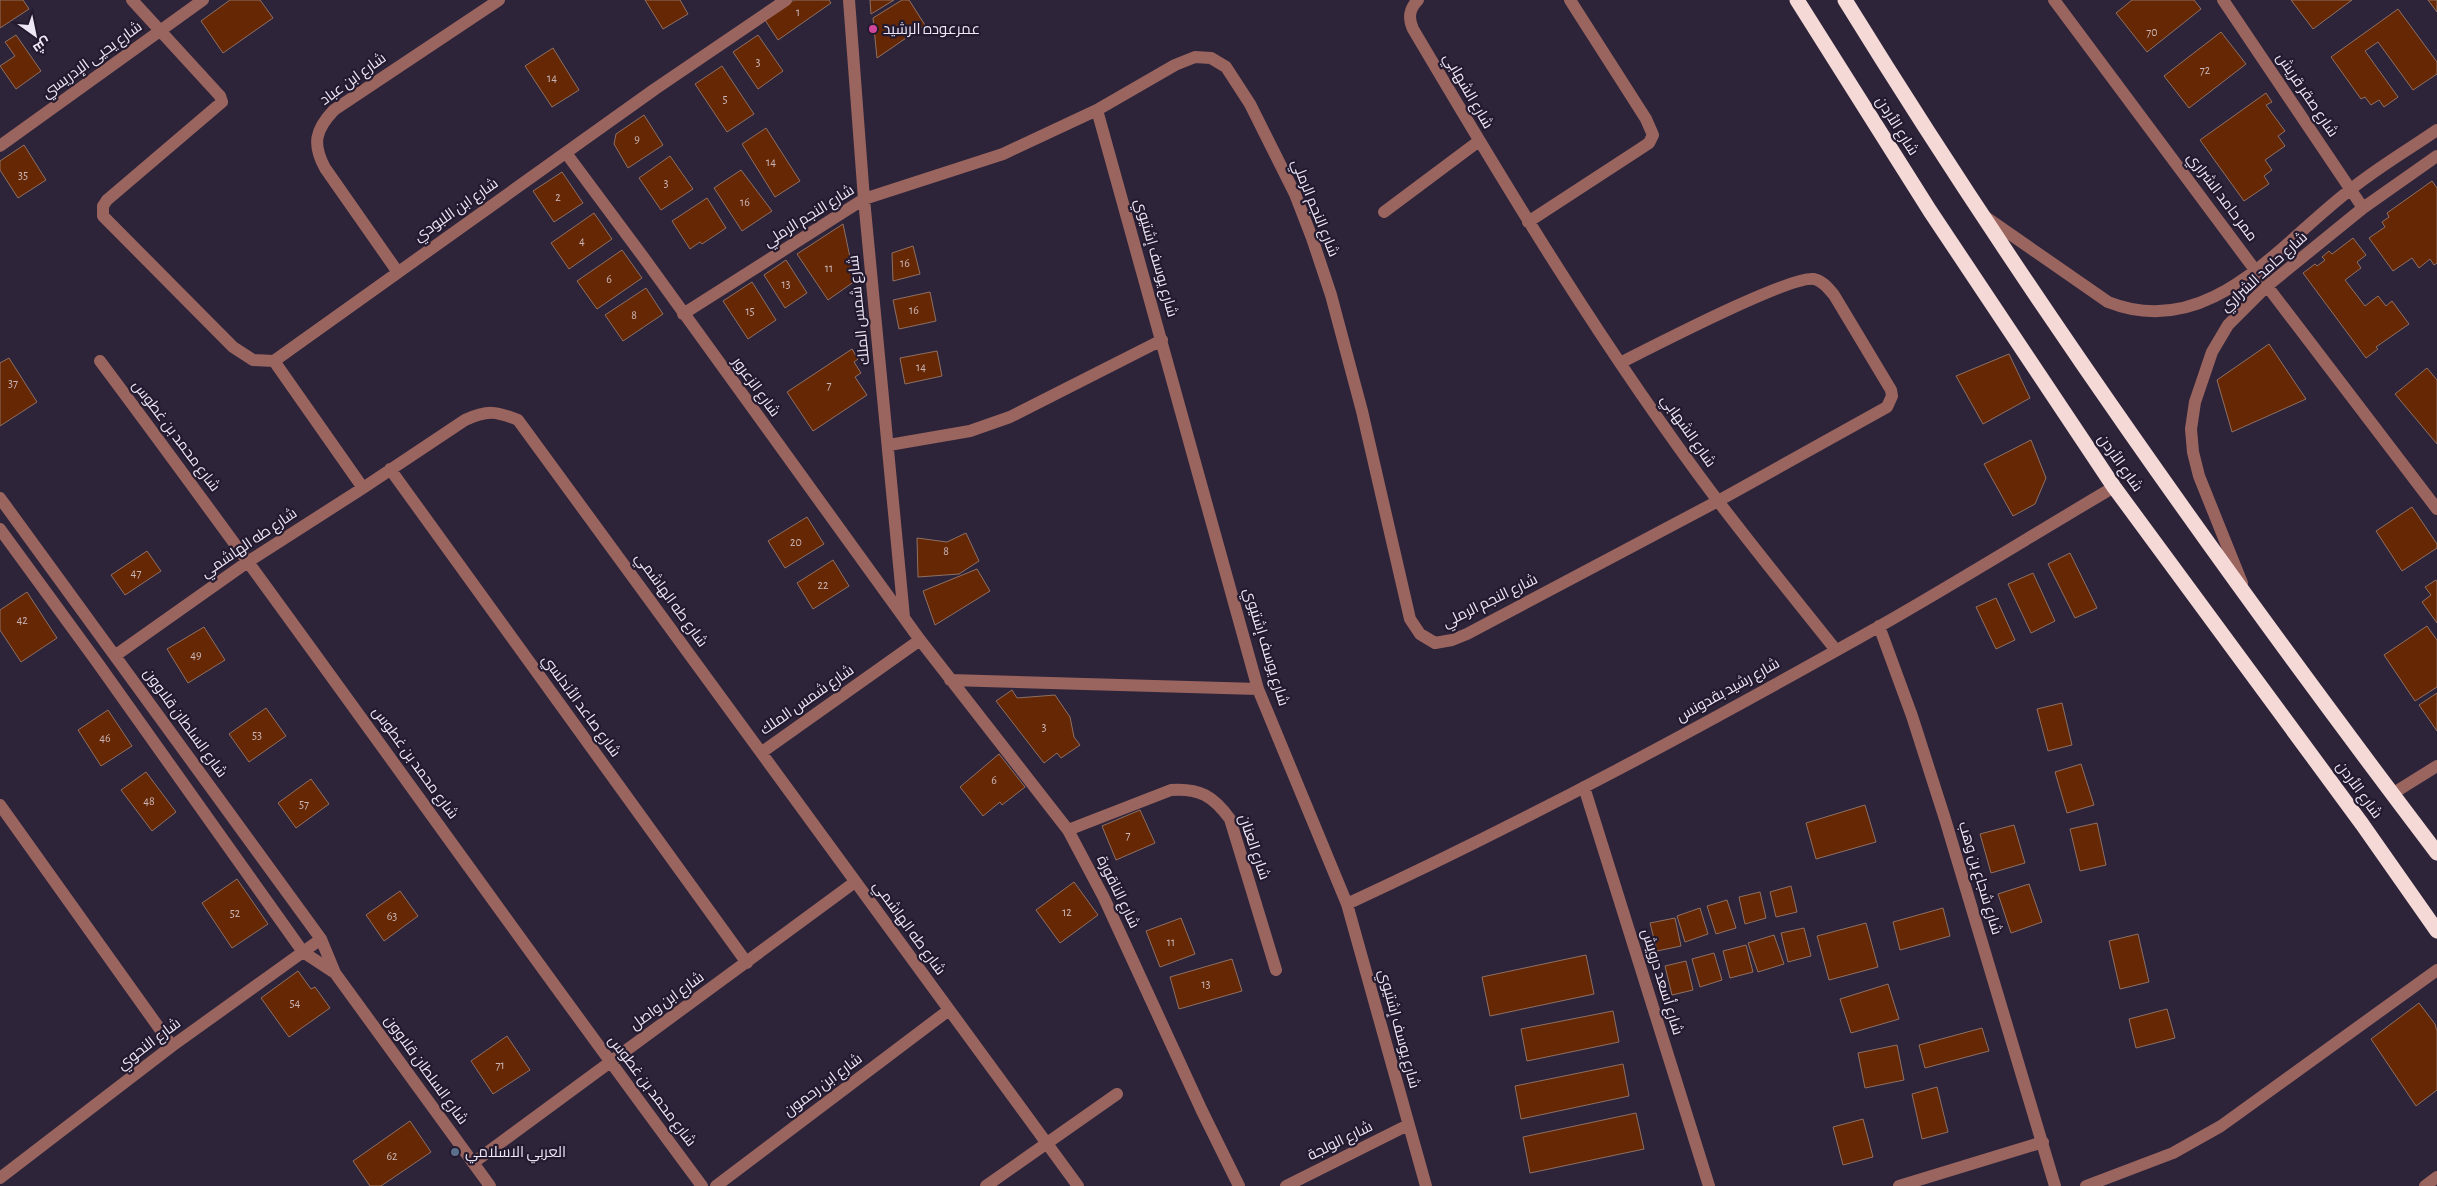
<svg xmlns="http://www.w3.org/2000/svg" width="2437" height="1186" font-family="'Alegreya Sans',Cairo,sans-serif">
	<rect width="100%" height="100%" fill="#2e243a"/>
	<path fill="#652704" stroke="#8e7063" d="M0 0H23L29 9 0 28Z
		M230 0H260L273 18 223 53 201 21Z
		M645 0H680L688 14 663 29Z
		M794 0H829L831 3 778 40 765 20Z
		M870 0H894L871 14Z
		M902 0H909L925 25 877 58 873 18Z
		M2132 0H2194L2201 9 2147 52 2116 13Z
		M2291 0H2352L2313 29Z
		M2428 0H2437V12Z
		M2398 9 2437 62V74L2413 90 2378 42 2365 51 2398 97 2384 107 2379 100 2371 105 2365 97 2361 99 2331 57Z
		M2221 32 2246 64 2189 108 2164 76Z
		M16 35 41 71 16 89 0 66 15 56 5 42Z
		M758 35 783 71 758 89 733 52Z
		M553 48 579 90 552 107 525 66Z
		M722 66 754 114 727 132 695 84Z
		M2266 93 2272 102 2266 105 2285 131 2278 136 2285 146 2265 160 2272 170 2264 176 2269 184 2244 201 2200 140Z
		M644 115 663 145 628 168 614 144 616 134Z
		M766 128 800 181 775 197 742 144Z
		M24 145 46 180 18 198 0 170V161Z
		M670 156 693 189 661 210 639 178Z
		M741 170 772 211 742 231 714 188Z
		M562 172 583 203 554 222 533 191Z
		M2432 181 2437 188V263L2434 265 2430 259 2419 268 2412 258 2393 271 2369 238 2385 227 2382 222 2389 217 2387 213Z
		M707 198 726 228 702 244 700 242 690 249 672 221Z
		M594 213 612 239 569 269 551 243Z
		M843 224 855 281 828 300 797 254Z
		M2353 238 2366 255 2357 262 2361 268 2345 280 2365 306 2378 296 2386 306 2392 301 2409 324 2376 347 2378 349 2366 358 2303 273 2315 264 2317 266 2325 260 2322 257 2329 251 2332 254Z
		M913 246 920 274 893 281 892 253Z
		M622 250 642 278 597 309 577 281Z
		M786 260 807 293 785 308 764 275Z
		M752 282 776 320 748 339 723 301Z
		M646 288 663 314 623 341 605 315Z
		M930 292 936 321 899 329 893 300Z
		M2269 344 2306 399 2232 432 2217 380Z
		M852 349 858 359 854 362 861 373 855 377 867 395 813 431 787 392Z
		M937 351 942 376 905 384 900 358Z
		M2009 354 2030 398 1983 424 1956 376Z
		M9 358 37 402 0 426V363Z
		M2427 368 2437 380V444L2395 394Z
		M2031 440 2046 478 2035 504 2013 516 1984 464Z
		M2412 507 2437 544V548L2402 571 2376 531Z
		M807 517 824 544 785 568 768 541Z
		M966 533 979 561 959 574 918 577 917 538 947 542Z
		M147 551 161 571 125 595 111 575Z
		M2070 553 2097 608 2075 618 2048 564Z
		M833 560 849 586 813 609 797 583Z
		M977 569 990 591 935 625 923 591Z
		M2033 573 2055 621 2031 633 2008 584Z
		M2436 580 2437 582V623L2422 602 2431 595 2425 587Z
		M27 592 57 638 21 662 0 630V610Z
		M1996 598 2015 640 1996 649 1976 607Z
		M2427 626 2437 640V687L2415 701 2384 655Z
		M204 627 225 660 188 683 167 649Z
		M1012 690 1017 698 1055 695 1070 717 1074 737 1080 745 1061 758 1057 753 1044 763 996 701Z
		M2437 693V731L2419 705Z
		M2062 703 2072 745 2048 751 2037 709Z
		M266 708 286 736 249 762 229 734Z
		M108 710 132 746 101 766 78 730Z
		M999 754 1025 787 1002 805 1000 802 983 816 960 787Z
		M2081 764 2094 805 2067 813 2055 772Z
		M146 772 176 812 152 831 121 790Z
		M311 779 329 804 296 828 278 803Z
		M1865 805 1876 842 1816 859 1806 823Z
		M1140 810 1155 843 1116 860 1102 826Z
		M2097 823 2106 865 2080 871 2070 829Z
		M2014 825 2025 863 1991 873 1980 834Z
		M237 879 268 924 232 948 202 903Z
		M1074 882 1098 915 1060 943 1036 910Z
		M2029 884 2042 922 2011 933 1998 894Z
		M1791 886 1797 912 1776 917 1770 892Z
		M400 891 418 916 384 941 366 915Z
		M1760 892 1766 918 1745 924 1739 897Z
		M1727 900 1736 928 1716 934 1707 906Z
		M1700 908 1708 934 1685 942 1677 916Z
		M1943 908 1950 936 1900 950 1893 922Z
		M1181 918 1195 954 1160 967 1146 931Z
		M1675 918 1681 946 1657 951 1650 923Z
		M1866 923 1878 967 1829 980 1817 936Z
		M1804 928 1811 956 1788 962 1781 933Z
		M2138 934 2149 982 2120 989 2109 941Z
		M1774 935 1784 964 1758 972 1748 943Z
		M1746 945 1753 972 1730 978 1723 951Z
		M1714 953 1722 980 1700 987 1692 959Z
		M1586 955 1594 994 1490 1016 1482 977Z
		M1232 959 1242 991 1179 1009 1170 977Z
		M1686 961 1693 990 1672 995 1665 966Z
		M298 971 311 989 315 987 330 1008 289 1037 261 998Z
		M1888 984 1899 1019 1851 1033 1840 999Z
		M2419 1003 2435 1024 2437 1031V1090L2416 1106 2371 1039Z
		M2167 1009 2175 1038 2136 1048 2129 1019Z
		M1613 1011 1619 1042 1527 1061 1521 1029Z
		M1982 1028 1989 1051 1925 1068 1919 1045Z
		M507 1036 530 1070 493 1094 471 1061Z
		M1897 1045 1904 1080 1865 1088 1858 1053Z
		M1623 1064 1629 1096 1521 1119 1515 1086Z
		M1937 1087 1948 1132 1922 1139 1912 1094Z
		M1636 1113 1644 1149 1530 1173 1523 1137Z
		M1863 1119 1873 1157 1843 1165 1833 1127Z
		M410 1121 431 1152 381 1186H370L353 1161Z"/>
	<g fill="none" stroke-linecap="round" stroke-linejoin="round">
		<path stroke="#9b655f" stroke-width="12" d="M132 0 220 96 222 102 107 200 103 206V216L233 347 253 360 274 361
			M849 0 864 199 904 617
			M1418 0C1409 9 1408 18 1413 29 1508 190 1605 351 1718 501 1756 551 1796 600 1835 649
			M2054 0 2267 286 2437 509
			M2223 0 2363 208
			M1097 110 1258 689 1347 904 1426 1186
			M0 146 203 0
			M566 153 644 258 920 640 1068 830 1104 898 1202 1111 1239 1186
			M1384 212 1479 141
			M1987 218 2108 302C2209 342 2278 245 2350 190 2377 168 2408 150 2437 130
			M1528 222 1640 149 1649 143 1653 135 1646 119 1570 0
			M397 271 325 168C312 144 315 130 334 110L499 0
			M683 314 864 199 1003 154 1097 110 1175 65 1195 57 1211 58 1226 67 1250 104 1295 194 1312 238 1331 295 1362 411 1410 619 1420 634 1435 643 1452 640 1467 634 1718 501 1887 407 1892 396 1891 390 1834 295C1829 289 1823 281 1814 279 1790 275 1650 348 1620 363
			M100 361C304 634 499 913 702 1186
			M274 361 655 89 786 0
			M274 361 363 488
			M889 445 970 431 1010 417 1162 340
			M390 469 747 963
			M0 498 321 939 335 973 490 1186
			M0 529 97 662 303 952 335 973
			M2242 583 2199 476 2193 452 2191 429 2195 402 2212 352 2228 325 2267 286 2363 208 2437 156
			M1879 626 1912 716 1945 819 2055 1186
			M116 655 249 561 363 488 465 420C487 410 496 411 518 420L1078 1186
			M950 680 1258 689
			M762 752 920 640
			M1584 787 1709 1186
			M2392 794 2437 766
			M0 805 172 1046
			M1068 830 1171 790C1200 788 1213 796 1230 819L1276 970
			M1347 904C1529 820 1706 724 1880 626 1959 581 2036 533 2114 487
			M473 1163 855 882
			M0 1178 172 1046 321 939
			M716 1186 949 1010
			M986 1186 1117 1094
			M1286 1186 1408 1125
			M1899 1186 2043 1142
			M2086 1186 2173 1153 2221 1126 2437 970
			M2425 1186 2437 1177"/>
		<path stroke="#f5d9d6" stroke-width="15" d="M1797 0 1930 211 2114 487 2362 824 2437 931
			M1845 0C2027 295 2228 577 2437 853"/>
	</g>
	<circle fill="#d1479c" stroke="#241a30" stroke-width="2" cx="873" cy="29" r="5"/>
	<circle fill="#5c6f8a" stroke="#241a30" stroke-width="2" cx="455" cy="1152" r="5"/>
	<g text-anchor="middle" dominant-baseline="central" stroke-width="4.5" stroke-linejoin="round" paint-order="stroke">
		<g font-size="12" fill="#cbb7ba">
			<text x="798" y="12">1</text>
			<text x="2152" y="32">70</text>
			<text x="758" y="62">3</text>
			<text x="2205" y="70">72</text>
			<text x="552" y="78">14</text>
			<text x="725" y="99">5</text>
			<text x="637" y="139">9</text>
			<text x="771" y="162">14</text>
			<text x="23" y="175">35</text>
			<text x="666" y="183">3</text>
			<text x="558" y="197">2</text>
			<text x="745" y="202">16</text>
			<text x="582" y="241">4</text>
			<text x="905" y="263">16</text>
			<text x="829" y="268">11</text>
			<text x="609" y="279">6</text>
			<text x="786" y="284">13</text>
			<text x="914" y="310">16</text>
			<text x="750" y="311">15</text>
			<text x="634" y="315">8</text>
			<text x="921" y="367">14</text>
			<text x="13" y="383">37</text>
			<text x="829" y="385">7</text>
			<text x="796" y="542">20</text>
			<text x="946" y="551">8</text>
			<text x="136" y="573">47</text>
			<text x="823" y="585">22</text>
			<text x="22" y="620">42</text>
			<text x="196" y="655">49</text>
			<text x="1044" y="727">3</text>
			<text x="257" y="735">53</text>
			<text x="105" y="738">46</text>
			<text x="994" y="780">6</text>
			<text x="149" y="801">48</text>
			<text x="304" y="804">57</text>
			<text x="1128" y="835">7</text>
			<text x="1067" y="912">12</text>
			<text x="235" y="913">52</text>
			<text x="392" y="916">63</text>
			<text x="1171" y="942">11</text>
			<text x="1206" y="984">13</text>
			<text x="295" y="1003">54</text>
			<text x="500" y="1065">71</text>
			<text x="392" y="1156">62</text>
		</g>
		<g font-size="15" fill="#ede7f6" stroke="#241a30" text-anchor="start">
			<text x="883" y="29">عمرعوده الرشيد</text>
			<text x="465" y="1152">العربي الاسلامي</text>
		</g>
		<g font-size="15" fill="#ede7f6" stroke="#241a30">
			<text transform="translate(92 60) rotate(-36)">شارع يحيى الإدريسي</text>
			<text transform="translate(353 79) rotate(-36)">شارع ابن عباد</text>
			<text transform="translate(1468 91) rotate(60)">شارع الشهابي</text>
			<text transform="translate(2307 95) rotate(56)">شارع صقر قريش</text>
			<text transform="translate(1897 126) rotate(58)">شارع الأردن</text>
			<text transform="translate(2222 197) rotate(53)">ممر حامد الشراري</text>
			<text transform="translate(1315 208) rotate(68)">شارع النجم الرملي</text>
			<text transform="translate(456 210) rotate(-35)">شارع ابن اللبودي</text>
			<text transform="translate(809 216) rotate(-32)">شارع النجم الرملي</text>
			<text transform="translate(1156 258) rotate(74)">شارع يوسف إشتيوي</text>
			<text transform="translate(2264 272) rotate(-42)">شارع حامد الشراري</text>
			<text transform="translate(859 310) rotate(-96)">شارع شمس الملك</text>
			<text transform="translate(756 387) rotate(54)">شارع الزعرور</text>
			<text transform="translate(1688 431) rotate(55)">شارع الشهابي</text>
			<text transform="translate(176 436) rotate(53)">شارع محمد بن غطوس</text>
			<text transform="translate(2120 463) rotate(55)">شارع الأردن</text>
			<text transform="translate(249 543) rotate(-34)">شارع طه الهاشمي</text>
			<text transform="translate(671 600) rotate(54)">شارع طه الهاشمي</text>
			<text transform="translate(1490 601) rotate(-26)">شارع النجم الرملي</text>
			<text transform="translate(1266 647) rotate(73)">شارع يوسف إشتيوي</text>
			<text transform="translate(1728 690) rotate(-29)">شارع رشيد بقدونس</text>
			<text transform="translate(807 700) rotate(-35)">شارع شمس الملك</text>
			<text transform="translate(581 706) rotate(54)">شارع صاعد الأندلسي</text>
			<text transform="translate(185 723) rotate(54)">شارع السلطان قلاوون</text>
			<text transform="translate(415 763) rotate(54)">شارع محمد بن غطوس</text>
			<text transform="translate(2359 790) rotate(54)">شارع الأردن</text>
			<text transform="translate(1254 847) rotate(71)">شارع العنان</text>
			<text transform="translate(1980 878) rotate(73)">شارع شجاع بن وهب</text>
			<text transform="translate(1118 892) rotate(64)">شارع الناقورة</text>
			<text transform="translate(909 928) rotate(54)">شارع طه الهاشمي</text>
			<text transform="translate(1662 982) rotate(73)">شارع أسعد درويش</text>
			<text transform="translate(667 1001) rotate(-36)">شارع ابن واصل</text>
			<text transform="translate(1399 1029) rotate(75)">شارع يوسف إشتيوي</text>
			<text transform="translate(149 1044) rotate(-37)">شارع النحوي</text>
			<text transform="translate(426 1070) rotate(54)">شارع السلطان قلاوون</text>
			<text transform="translate(823 1085) rotate(-37)">شارع ابن رحمون</text>
			<text transform="translate(652 1091) rotate(53)">شارع محمد بن غطوس</text>
			<text transform="translate(1340 1141) rotate(-26)">شارع الولجة</text>
		</g>
	</g>
	<g transform="translate(35 35) rotate(147)" stroke="#241a30" stroke-width="4" paint-order="stroke">
	<path d="M0-4L9 19L0 12L-9 19Z" fill="#ede7f6"/>
	<text y="-8" font-size="14" font-weight="bold" text-anchor="middle" fill="#ede7f6">ش</text>
	</g>
</svg>
